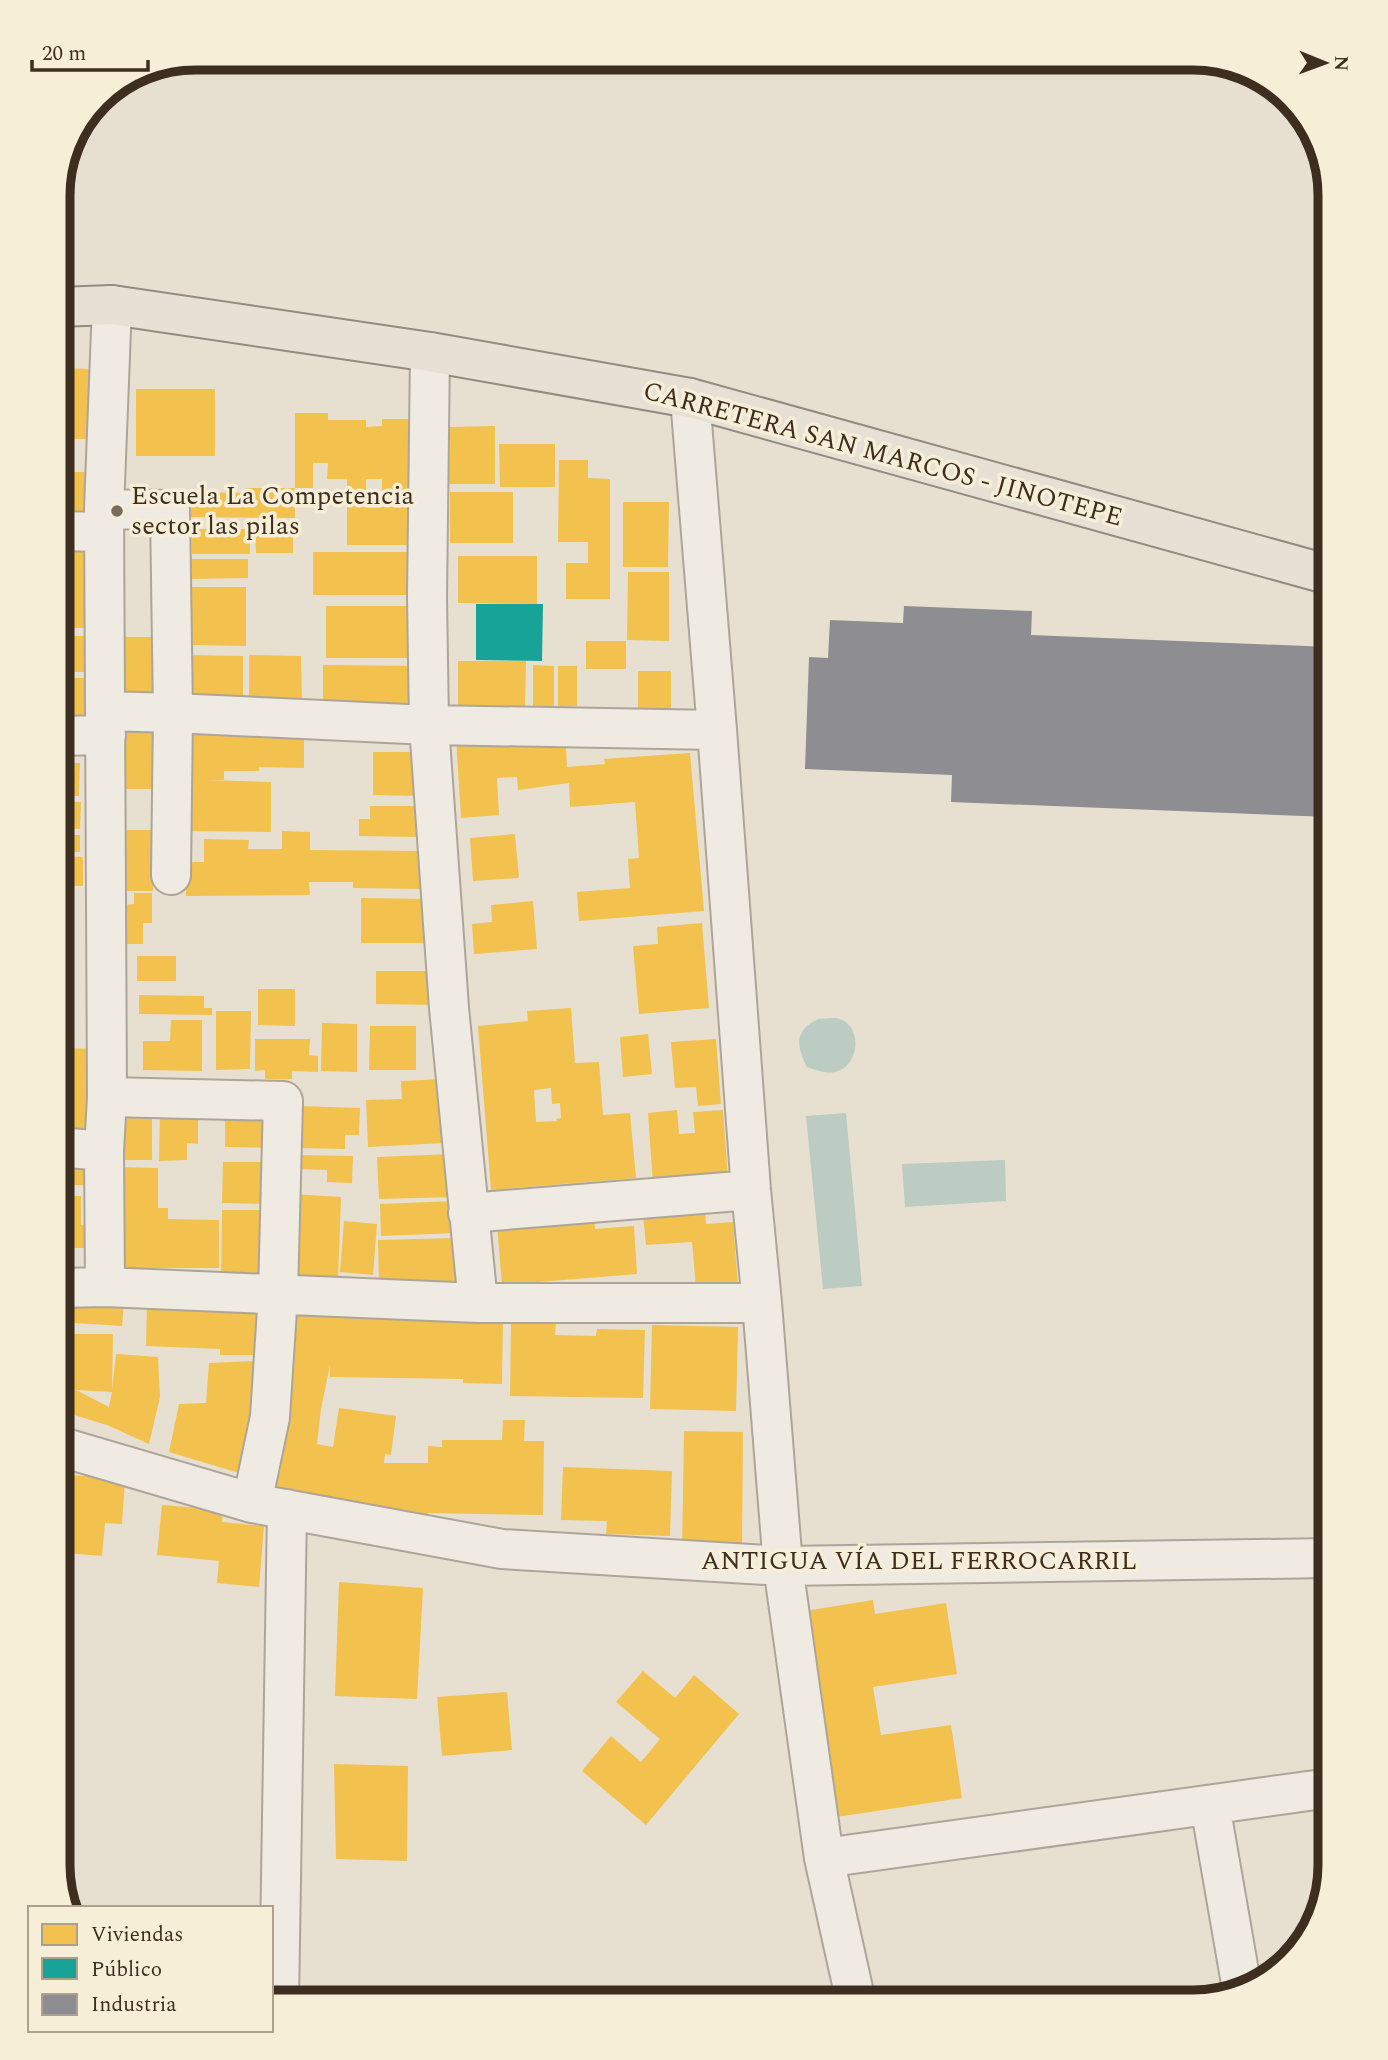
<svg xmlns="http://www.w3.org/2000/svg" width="1388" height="2060" font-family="Spectral,serif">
	<rect width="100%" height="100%" fill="#e7e0d1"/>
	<path fill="#bcccc2" d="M818 1019C824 1019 834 1017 840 1019 864 1028 858 1068 835 1072 826 1074 816 1070 807 1067 797 1047 793 1031 818 1019Z
		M846 1113 862 1286 823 1289 806 1116Z
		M1005 1160 1006 1201 905 1207 902 1164Z"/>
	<path fill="#f2c14e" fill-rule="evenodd" d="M58 368 92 369V439H58Z
		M136 389H215V456H136Z
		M295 413H328V420H366V427L382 426V419H416V545H347V479H327L328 463H313V488H295ZM366 479H382V499H366Z
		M495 426V484H449L450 427Z
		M499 444H555V487H500Z
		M58 447H64V472H94V521H58Z
		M559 460H588V478L610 479V599H566V563H588V542H558Z
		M246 488H295V518L191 517V492L246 493Z
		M450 492H513V543H450Z
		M623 502H669L668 567H623Z
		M255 526H293V553H256Z
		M191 529H250V554H192Z
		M58 534H95L94 628H58Z
		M313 552H416L415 595H313Z
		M458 556H537V604L458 603Z
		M191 559H248V578L190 579Z
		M628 572H669V641L627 640Z
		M190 587H246V646L191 645Z
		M326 606H417L416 658H326Z
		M58 636H97V672H58Z
		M120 637H164L165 697H120Z
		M586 641H626V669H586Z
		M186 655 243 656V701H186Z
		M249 655 301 656 302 702H249Z
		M458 661H526L525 709H458Z
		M323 665 419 666V709H323Z
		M533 665 554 666V707H533Z
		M558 666H577V706L558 707Z
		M638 671H671V719H638Z
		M58 678H97V722H58Z
		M117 713 163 714 162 789H116Z
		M189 725 304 726V768L259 767V771H224V780H205L271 782V832L188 831Z
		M565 730 567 767 605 764 604 759 690 753 704 911 579 921 577 892 630 888 628 859 639 858 635 802 570 807 569 783 518 790 517 777 497 778 499 815 461 818 456 737Z
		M373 752H419V796L373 795Z
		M58 762 80 763 79 796H58Z
		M58 801 81 802 80 829 58 828Z
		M370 806H419V837L359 836V819H370Z
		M118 830H153V891H117Z
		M282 831 310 832V850L424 851V889L353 888V882H309L310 895 186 896V862H204V839L249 840 248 849H282Z
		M515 834 519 878 473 881 470 838Z
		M58 835H80V852H58Z
		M58 856 83 857V886H58Z
		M134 893H152V923H143V944H122V905L134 904Z
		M361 898 428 899V943H361Z
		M533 901 537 949 474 954 472 924 492 922 491 905Z
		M702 923 709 1008 639 1014 633 946 658 944 657 927Z
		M137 956H176V981H137Z
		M376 971H435V1005L376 1004Z
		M258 989H295V1026L258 1025Z
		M139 995 204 996V1008H212V1015L139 1014Z
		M571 1008 575 1063 599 1062 603 1115 630 1113 636 1178 491 1190 478 1026 528 1021 527 1011ZM551 1088 552 1104 560 1103 561 1118 556 1119 557 1121 536 1122 534 1090Z
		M216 1011H251L250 1069 216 1070Z
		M171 1020H202V1071L143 1070V1041H170Z
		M322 1023 357 1024V1072L321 1071Z
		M370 1026H416V1070H369Z
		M648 1034 652 1074 623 1077 620 1037Z
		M255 1039H310L309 1055 318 1056V1072L292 1071V1079H265V1070L255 1071Z
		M716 1039 721 1104 698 1106 696 1087 675 1088 671 1042Z
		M58 1048 100 1049 99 1142 58 1141Z
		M443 1079 446 1143 368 1147 366 1100 402 1099 401 1081Z
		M117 1104 152 1105V1160H116Z
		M298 1106 360 1108 359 1135H345V1149L297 1148Z
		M160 1110 198 1111V1144L187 1143V1160L159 1161Z
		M225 1110 275 1111V1148L225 1147Z
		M677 1110 679 1134 695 1133 693 1112 723 1110 728 1179 653 1184 648 1113Z
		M58 1152 90 1153 89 1185H58Z
		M452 1154 454 1197 379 1199 377 1157Z
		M296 1155 353 1156 352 1183 327 1182V1170L296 1169Z
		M223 1162H273L272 1204 222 1203Z
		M116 1167 158 1168V1208H168V1219L219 1220V1268H115Z
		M292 1194 341 1197 338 1280 288 1278Z
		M58 1196H81V1225H93L92 1248H58Z
		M704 1199 706 1224 733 1222 738 1285 696 1288 692 1242 646 1245 642 1204Z
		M454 1201 456 1233 381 1236 380 1204Z
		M593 1205 595 1229 634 1226 637 1274 502 1285 497 1224Z
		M222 1210H271L270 1277 221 1276Z
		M344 1221 377 1224 373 1275 340 1272Z
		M459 1238 460 1284 379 1285 378 1240Z
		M58 1297 124 1301 122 1326 74 1323V1319H58Z
		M147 1305H264L258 1355H220V1349L146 1346Z
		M289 1305 334 1311 331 1317 503 1320 502 1384 463 1383V1379L330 1377V1365L321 1409 317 1444 333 1447 339 1408 396 1416 391 1455 385 1454 384 1463H428V1446L442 1447V1440H502L503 1420H525L524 1441H544L543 1515 428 1513V1516L269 1490Z
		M511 1323 556 1324 555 1335 596 1336 597 1329 645 1330 643 1398 510 1396Z
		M652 1325 738 1327 736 1411 650 1409Z
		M67 1334H113L112 1389 116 1354 158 1357 160 1397 149 1444 107 1425 61 1411 66 1390ZM76 1390 112 1392 109 1407Z
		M254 1361 249 1426 239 1473 169 1452 179 1404 206 1403 209 1363Z
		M684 1431 743 1432 742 1554 682 1553Z
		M563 1467 672 1471 670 1536 606 1534 607 1521 561 1520Z
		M72 1475 125 1480 122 1524 105 1523 102 1556 66 1553Z
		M162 1505 223 1510 222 1522 264 1526 259 1587 217 1583 219 1561 157 1555Z
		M339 1582 423 1588 417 1699 335 1696Z
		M873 1600 875 1614 946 1603 957 1674 873 1687 881 1735 951 1725 962 1798 830 1818 799 1612Z
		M643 1671 675 1698 694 1675 739 1714 646 1825 582 1771 611 1736 641 1762 660 1739 616 1702Z
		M507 1692 512 1750 442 1756 437 1697Z
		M334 1764 408 1766 407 1861 336 1859Z"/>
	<path fill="#17a398" d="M476 604H543L542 661 476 660Z"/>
	<path fill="#8d8d92" d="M904 606 1032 611 1031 635 1330 647V817L951 802 952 775 805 769 809 657 828 658 830 620 903 623Z"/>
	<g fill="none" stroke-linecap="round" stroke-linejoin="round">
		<defs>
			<path id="minor" d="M430 352 427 597 429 725 449 1008 478 1303
				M690 398 717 730 751 1190 762 1303 783 1566 824 1858 856 2002
				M104 509 170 510 173 713 171 875
				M58 531 104 532
				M106 711 173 713 429 725 717 730
				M58 736 106 735
				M107 1097 283 1101 278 1294 270 1417 252 1503
				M58 1147 104 1151
				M468 1213 751 1190
				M105 1287 104 1151 107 1097 104 509 112 305
				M58 1288 105 1287 478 1303H762
				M58 1446 252 1503 502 1549 783 1566 1330 1558
				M1210 1805 1242 1989
				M824 1858 1330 1788
				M279 2002 287 1509"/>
			<path id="major" d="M58 307 112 305 430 352 690 398 1330 575"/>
		</defs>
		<use href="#minor" stroke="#ada599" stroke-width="42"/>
		<use href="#major" stroke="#928b80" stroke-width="42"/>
		<use href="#minor" stroke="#efebe3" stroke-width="38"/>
		<use href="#major" stroke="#e6e1d4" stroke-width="38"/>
	</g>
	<circle fill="#786c5e" stroke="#f7eed8" stroke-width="2.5" cx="117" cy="511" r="7"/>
	<g text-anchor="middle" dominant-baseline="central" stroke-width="7" stroke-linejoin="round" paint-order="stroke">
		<g font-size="26" fill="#3d2e20" stroke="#f7eed8">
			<text transform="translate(883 454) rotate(15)">CARRETERA SAN MARCOS - JINOTEPE</text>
			<text x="919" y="1561">ANTIGUA VÍA DEL FERROCARRIL</text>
		</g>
		<g font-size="26" fill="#3d2e20" stroke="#f7eed8" text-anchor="start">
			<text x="131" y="496">Escuela La Competencia<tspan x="131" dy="30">sector las pilas</tspan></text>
		</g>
	</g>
	<path d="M0 0H1388V2060H0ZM195 70H1193A125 125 0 0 1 1318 195V1865A125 125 0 0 1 1193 1990H195A125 125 0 0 1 70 1865V195A125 125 0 0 1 195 70Z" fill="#f7eed8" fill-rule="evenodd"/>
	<path fill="none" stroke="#3d2e20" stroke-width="9" d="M195 70H1193A125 125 0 0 1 1318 195V1865A125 125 0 0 1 1193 1990H195A125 125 0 0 1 70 1865V195A125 125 0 0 1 195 70Z"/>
	<rect x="28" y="1906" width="245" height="126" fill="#f7eed8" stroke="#ada18e" stroke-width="2"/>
	<rect x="42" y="1924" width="35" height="21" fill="#f2c14e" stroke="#ada18e" stroke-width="2"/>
	<text x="91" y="1941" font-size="21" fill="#3d2e20">Viviendas</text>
	<rect x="42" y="1958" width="35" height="21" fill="#17a398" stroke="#ada18e" stroke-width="2"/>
	<text x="91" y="1976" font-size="21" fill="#3d2e20">Público</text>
	<rect x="42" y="1994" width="35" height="21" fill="#8d8d92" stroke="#ada18e" stroke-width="2"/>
	<text x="91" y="2011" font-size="21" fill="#3d2e20">Industria</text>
	<g transform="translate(1325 63) rotate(91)" stroke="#f7eed8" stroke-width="5" paint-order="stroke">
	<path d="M0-5L12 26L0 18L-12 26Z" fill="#3d2e20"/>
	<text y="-10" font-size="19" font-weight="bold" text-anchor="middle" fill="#3d2e20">N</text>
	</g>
	<path d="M32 60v10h116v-10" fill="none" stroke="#3d2e20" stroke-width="3.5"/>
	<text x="42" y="60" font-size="21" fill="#3d2e20" stroke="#f7eed8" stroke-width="5" paint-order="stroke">20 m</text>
</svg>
